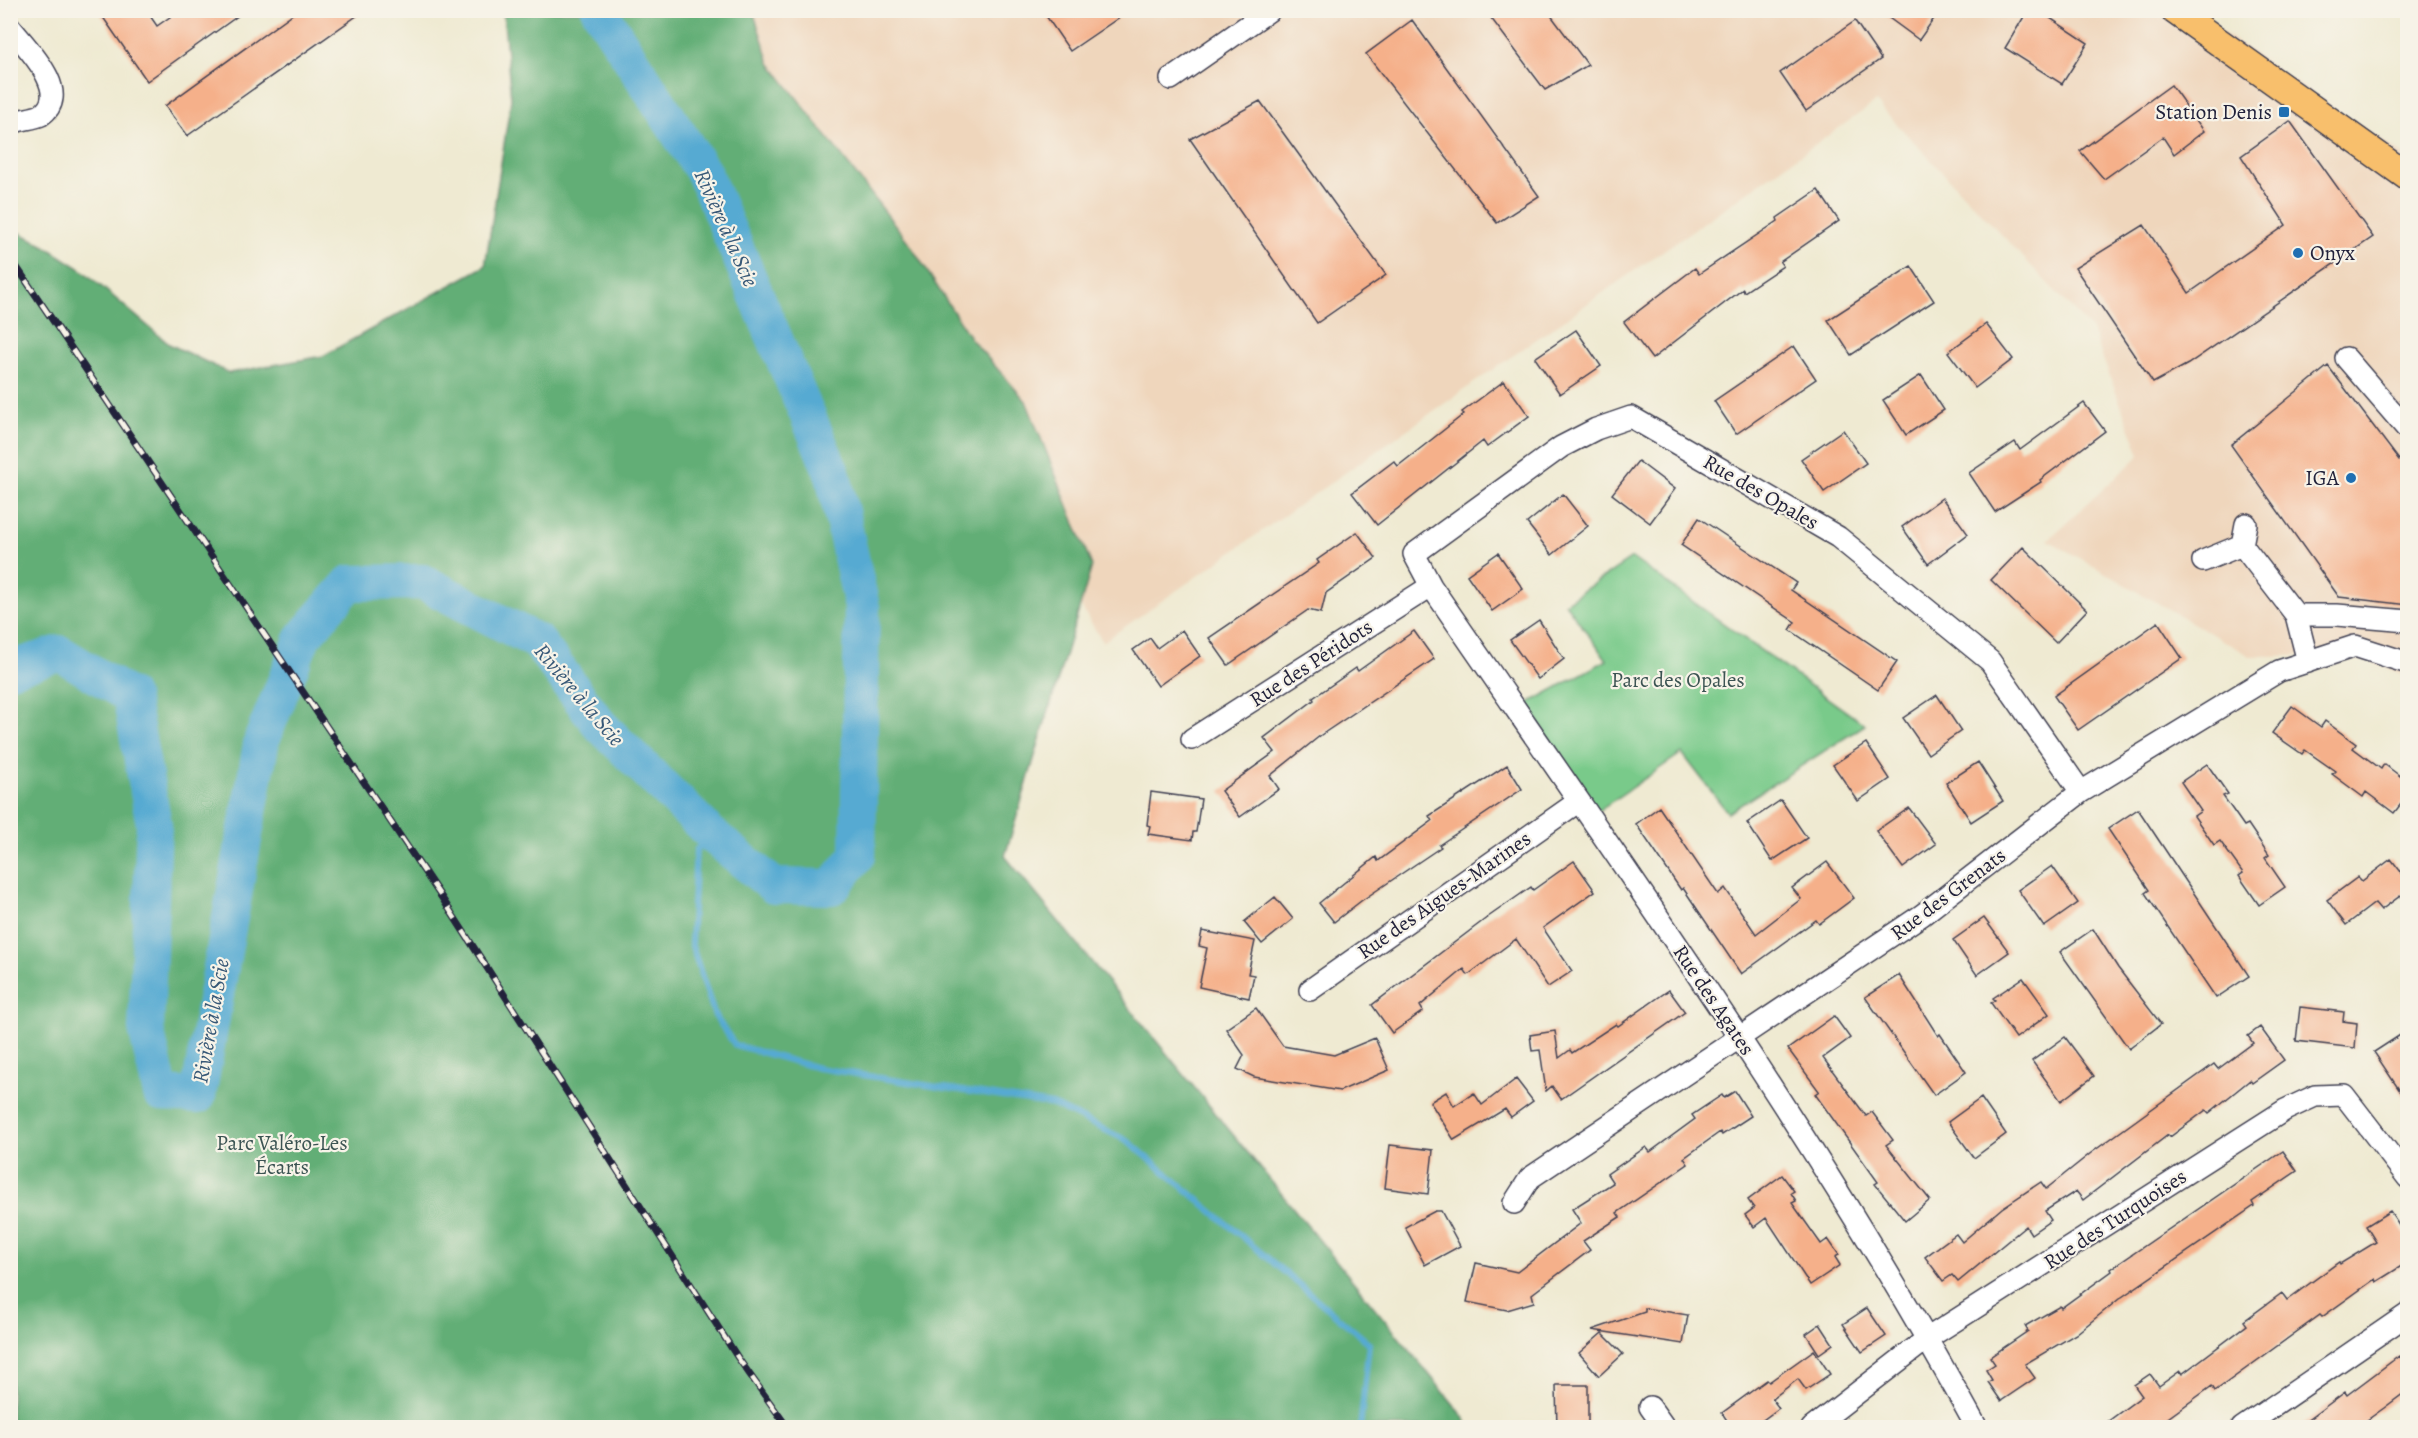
<svg xmlns="http://www.w3.org/2000/svg" width="2418" height="1438" font-family="Alegreya,serif">
	<rect width="100%" height="100%" fill="#f7f3e8"/>
	<filter id="ink" filterUnits="userSpaceOnUse"><feTurbulence type="fractalNoise" baseFrequency=".0167" numOctaves="2"/><feDisplacementMap in="SourceGraphic" scale="12" xChannelSelector="R" yChannelSelector="G"/><feConvolveMatrix kernelMatrix="1 2 1 2 8 2 1 2 1" color-interpolation-filters="sRGB"/></filter>
	<filter id="wash" filterUnits="userSpaceOnUse"><feTurbulence type="fractalNoise" baseFrequency=".008" numOctaves="4" result="noise"/><feDisplacementMap in="SourceGraphic" scale="24" xChannelSelector="R" yChannelSelector="G"/><feGaussianBlur stdDeviation="1.35" result="paint"/><feColorMatrix in="noise" values="0 0 0 0 0 0 0 0 0 0 0 0 0 0 0 0 0 1.4 0 .05"/><feComposite in="paint" operator="in"/></filter>
	<g filter="url(#wash)">
		<rect width="100%" height="100%" fill="#efead2"/>
		<path fill="#efd6bc" d="M720 11H2191L2407 158V676L2356 655 2250 656 2048 540 2140 455 2092 330 1876 102 1103 642 825 195Z"/>
		<path fill="#79ca8a" stroke="#4e7662" stroke-width="1.5" d="M1632 558 1865 725 1728 813 1682 753 1589 817 1516 710 1607 660 1565 603Z"/>
		<path fill="#62ae76" stroke="#426858" stroke-width="1.5" d="M503 11H753L770 63 909 243 971 339 1026 401 1092 566 1005 856 1460 1412 1469 1427H11V228L45 246 81 269 169 344 229 373 323 356 485 266 511 99Z"/>
		<g fill="none" stroke-linecap="round" stroke-linejoin="round">
			<path stroke="#57aad2" stroke-width="6" d="M712 835 696 850 691 943 715 1016 735 1045 818 1068 1053 1105 1128 1141 1369 1343 1360 1428"/>
			<path stroke="#57aad2" stroke-width="36" d="M10 669 60 653 130 696 154 824 146 1029 161 1094 198 1096 262 739 303 637 350 583 423 582 538 642 600 725 712 835 774 886 832 887 858 855 862 607 833 475 704 173 599 10"/>
		</g>
		<g id="blocks">
			<path fill="#f5b08a" d="M98 10H146L157 26 180 10H246L147 81Z
				M298 10H365L187 136 165 106Z
				M1042 10H1130L1070 51Z
				M1485 10H1547L1588 65 1545 90Z
				M1878 10H1940L1919 40Z
				M2028 10H2038L2088 43 2062 84 2005 48Z
				M1412 20 1539 196 1497 223 1366 54Z
				M1855 21 1881 59 1806 111 1780 73Z
				M2171 85 2204 131 2174 154 2163 137 2104 179 2080 151Z
				M1260 101 1386 275 1317 323 1190 139Z
				M2290 121 2373 237 2188 364 2153 383 2075 268 2144 225 2189 293 2286 225 2241 156Z
				M1818 190 1839 221 1780 262 1783 266 1744 292 1743 289 1652 359 1624 322 1695 268 1699 274 1778 221 1777 218Z
				M1911 266 1934 301 1851 355 1828 320Z
				M1986 324 2013 359 1975 388 1948 352Z
				M1576 330 1601 366 1560 394 1535 358Z
				M1794 346 1816 379 1736 434 1714 401Z
				M2328 366 2399 460 2408 453V605L2339 597 2231 445Z
				M1921 375 1944 410 1906 435 1883 400Z
				M1504 381 1529 416 1487 447 1483 441 1377 525 1352 493 1394 461 1398 466 1464 414 1462 412Z
				M2084 403 2105 431 2040 480 2041 482 1995 512 1969 473 2015 442 2020 450Z
				M1843 430 1866 463 1824 492 1801 459Z
				M1638 461 1675 489 1650 523 1612 494Z
				M1563 494 1588 526 1552 555 1527 523Z
				M1942 498 1968 534 1928 564 1902 527Z
				M1699 518 1796 583 1791 590 1897 662 1878 690 1790 630 1795 622 1681 545Z
				M1357 532 1376 558 1326 593 1321 613 1308 610 1228 665 1209 638 1319 563 1317 560Z
				M2023 547 2087 610 2056 643 1991 580Z
				M1498 553 1523 589 1492 611 1467 575Z
				M1539 620 1564 659 1538 679 1510 640Z
				M2158 622 2182 658 2078 730 2054 696Z
				M1182 630 1200 656 1158 686 1133 650 1150 638 1157 648Z
				M1414 631 1434 659 1321 735 1270 776 1279 789 1240 817 1221 791 1275 752 1264 738 1314 700 1313 698 1356 668 1358 671Z
				M1937 695 1961 731 1928 754 1903 718Z
				M2292 706 2321 727 2325 721 2356 744 2353 748 2381 769 2384 764 2408 782V795L2394 813 2366 792 2363 797 2332 774 2335 771 2305 750 2302 754 2272 733Z
				M1866 743 1890 779 1858 801 1833 765Z
				M1978 762 2003 801 1971 822 1946 783Z
				M2207 764 2228 794 2223 796 2244 826 2248 824 2269 855 2265 858 2285 887 2259 905 2239 876 2243 873 2220 841 2214 845 2194 816 2201 811 2181 782Z
				M1507 765 1522 789 1439 845 1441 847 1361 901 1334 922 1319 903 1376 857 1378 861 1432 821 1429 816Z
				M1151 792 1201 799 1196 832H1193L1192 840 1148 834 1150 826 1147 825Z
				M1781 800 1807 838 1772 861 1747 823Z
				M1659 807 1718 894 1725 888 1756 934 1801 899 1792 888 1827 862 1854 898 1819 924 1816 920 1741 974 1683 888 1681 890 1636 824Z
				M1909 808 1936 844 1903 868 1876 831Z
				M2138 809 2249 976 2216 998 2145 893 2149 890 2108 829Z
				M2391 859 2408 881V890L2381 910 2375 903 2346 925 2327 900 2358 877 2362 881Z
				M1574 861 1595 891 1543 928 1572 971 1548 987 1516 939 1468 975 1464 969 1420 1006 1423 1011 1392 1033 1372 1005 1488 917 1531 887 1533 890Z
				M2052 866 2078 903 2044 927 2018 890Z
				M1275 897 1293 919 1262 944 1244 922Z
				M1984 918 2009 952 1977 975 1953 940Z
				M2093 929 2118 968 2161 1024 2129 1049 2060 952Z
				M1202 931 1255 941 1248 974 1254 975 1249 998 1199 987 1207 948 1199 946Z
				M1899 975 1938 1036 1940 1034 1966 1072 1934 1095 1865 997Z
				M2023 978 2049 1014 2016 1038 1991 1003 1995 1000 1993 998Z
				M1669 990 1685 1012 1561 1099 1552 1086 1546 1091 1540 1050 1532 1051 1530 1035 1555 1031 1559 1058 1570 1050 1572 1053 1616 1024 1618 1026Z
				M2300 1007 2344 1012 2343 1021 2357 1023 2355 1048 2296 1041Z
				M1256 1008 1283 1046 1334 1055 1375 1038 1389 1070 1340 1091 1254 1077 1237 1069 1244 1055 1226 1029Z
				M1834 1016 1850 1038 1823 1058 1866 1116 1872 1112 1893 1140 1886 1145 1930 1200 1905 1221 1875 1184 1878 1182 1815 1094 1819 1091 1788 1049Z
				M2260 1027 2284 1060 2252 1083 2250 1080 2209 1113 2206 1110 2170 1137 2168 1135 2083 1200 2076 1191 2045 1211 2051 1220 2031 1234 2026 1226 1958 1282 1952 1275 1943 1281 1925 1257 1956 1234 1962 1242 2002 1208 2041 1182 2046 1189 2091 1153 2214 1064 2218 1069 2253 1043 2248 1036Z
				M2408 1030V1103L2374 1052Z
				M2065 1037 2094 1076 2061 1101 2032 1061Z
				M1516 1079 1533 1101 1511 1117 1505 1109 1454 1140 1430 1102 1446 1092 1454 1106 1474 1093 1482 1105Z
				M1735 1091 1751 1116 1722 1135 1720 1132 1684 1158 1688 1164 1617 1213 1620 1217 1583 1241 1590 1250 1532 1294 1534 1302 1507 1310 1467 1302 1476 1263 1517 1272 1581 1223 1572 1209 1613 1183 1607 1174 1646 1147 1650 1152 1695 1119 1692 1115 1722 1095 1724 1098Z
				M1981 1098 2006 1134 1974 1158 1948 1122Z
				M1390 1145 1433 1150 1428 1194 1385 1188Z
				M2283 1151 2297 1171 2252 1202 2254 1206 2119 1299 2076 1334 2025 1364 2035 1378 2001 1401 1988 1382 1992 1380 1986 1370 1995 1364 1990 1357 2028 1331 2025 1326 2060 1306 2061 1308 2112 1271 2111 1269Z
				M1782 1175 1794 1191 1791 1193 1796 1201 1792 1203 1821 1244 1828 1239 1839 1255 1835 1257 1840 1265 1810 1285 1766 1218 1754 1227 1745 1215 1754 1208 1748 1200Z
				M1435 1211H1441L1460 1246 1425 1265 1405 1227Z
				M2390 1211 2408 1238V1262L2376 1282 2375 1279 2322 1317 2320 1315 2215 1391 2212 1386 2154 1428H2099L2142 1396 2134 1385 2150 1374 2159 1386 2180 1371 2182 1374 2247 1325 2244 1321 2282 1293 2287 1300 2339 1262 2340 1264 2376 1242 2366 1226Z
				M1645 1308 1688 1315 1683 1344 1592 1330 1645 1312Z
				M1867 1308 1886 1336 1862 1352 1843 1324Z
				M1820 1324 1833 1344 1819 1354 1806 1334Z
				M1602 1333 1623 1354 1599 1376 1579 1353Z
				M1814 1350 1830 1374 1806 1390 1798 1379 1772 1399 1779 1408 1752 1428H1732L1722 1413 1767 1380 1769 1382Z
				M2399 1356 2408 1368V1390L2384 1408 2356 1428H2297L2345 1392 2347 1395Z
				M1556 1385H1588V1428H1557Z"/>
		</g>
	</g>
	<g filter="url(#ink)">
		<use href="#blocks" fill-opacity="0" stroke="#414052" stroke-width="1.5"/>
		<g fill="none" stroke-linecap="round" stroke-linejoin="round">
			<defs>
				<path id="minor" d="M10 27C25 46 74 93 41 115 35 118 25 119 18 121L10 114
					M1171 79 1270 10
					M2346 358 2408 430
					M2242 545 2296 615 2308 662
					M2203 561 2242 545 2246 524
					M2296 615H2337L2408 621
					M1192 739 1431 586
					M1310 990 1579 801
					M1514 1203 1530 1178 1922 915 2081 792 2279 671 2355 646 2408 663
					M1650 1407 1665 1428
					M1812 1428 1928 1338 2285 1110 2315 1096 2344 1095 2408 1178
					M1977 1428C1816 1134 1620 862 1431 586L1414 554 1561 447 1596 429 1631 417 1838 537 1990 661 2081 792
					M2242 1428 2408 1314"/>
				<path id="major" d="M2174 10 2408 177"/>
			</defs>
			<use href="#minor" stroke="#414052" stroke-width="24"/>
			<use href="#major" stroke="#414052" stroke-width="30"/>
			<use href="#minor" stroke="#fff" stroke-width="21"/>
			<use href="#major" stroke="#f8bf6c" stroke-width="27"/>
			<defs>
				<path id="rail" d="M10 257 442 898 738 1358 788 1428"/>
			</defs>
			<use href="#rail" stroke="#22223b" stroke-width="7"/>
			<use href="#rail" stroke="#f7f3e8" stroke-width="4.5" stroke-dasharray="14" stroke-linecap="butt"/>
		</g>
	</g>
	<g fill="#1f6fb2" stroke="#f7f3e8" stroke-width="2">
		<rect x="2278" y="106" width="12" height="12" rx="3"/>
		<circle cx="2298" cy="253" r="6"/>
		<circle cx="2351" cy="478" r="6"/>
	</g>
	<g text-anchor="middle" dominant-baseline="central" stroke-width="4.5" stroke-linejoin="round" paint-order="stroke">
		<g font-size="21" fill="#22223b" stroke="#f7f3e8" text-anchor="end">
			<text x="2272" y="112">Station Denis</text>
			<text x="2310" y="253" text-anchor="start">Onyx</text>
			<text x="2339" y="478">IGA</text>
		</g>
		<g font-size="21" fill="#22223b" stroke="#f7f3e8">
			<text transform="translate(1761 492) rotate(30)">Rue des Opales</text>
			<text transform="translate(1311 663) rotate(-33)">Rue des Péridots</text>
			<text transform="translate(1948 894) rotate(-37)">Rue des Grenats</text>
			<text transform="translate(1444 895) rotate(-35)">Rue des Aigues-Marines</text>
			<text transform="translate(1714 1000) rotate(56)">Rue des Agates</text>
			<text transform="translate(2115 1219) rotate(-33)">Rue des Turquoises</text>
		</g>
		<g font-size="21" fill="#3c5453" stroke="#f7f3e8">
			<text x="1678" y="680">Parc des Opales</text>
			<text x="282" y="1143">Parc Valéro-Les<tspan x="282" dy="24">Écarts</tspan></text>
		</g>
		<g font-size="22" font-style="italic" fill="#375877" stroke="#f7f3e8">
			<text transform="translate(726 228) rotate(66)">Rivière à la Scie</text>
			<text transform="translate(579 695) rotate(50)">Rivière à la Scie</text>
			<text transform="translate(211 1021) rotate(-80)">Rivière à la Scie</text>
		</g>
	</g>
	<rect width="2418" height="1438" fill="none" stroke="#f7f3e8" stroke-width="36"/>
</svg>
